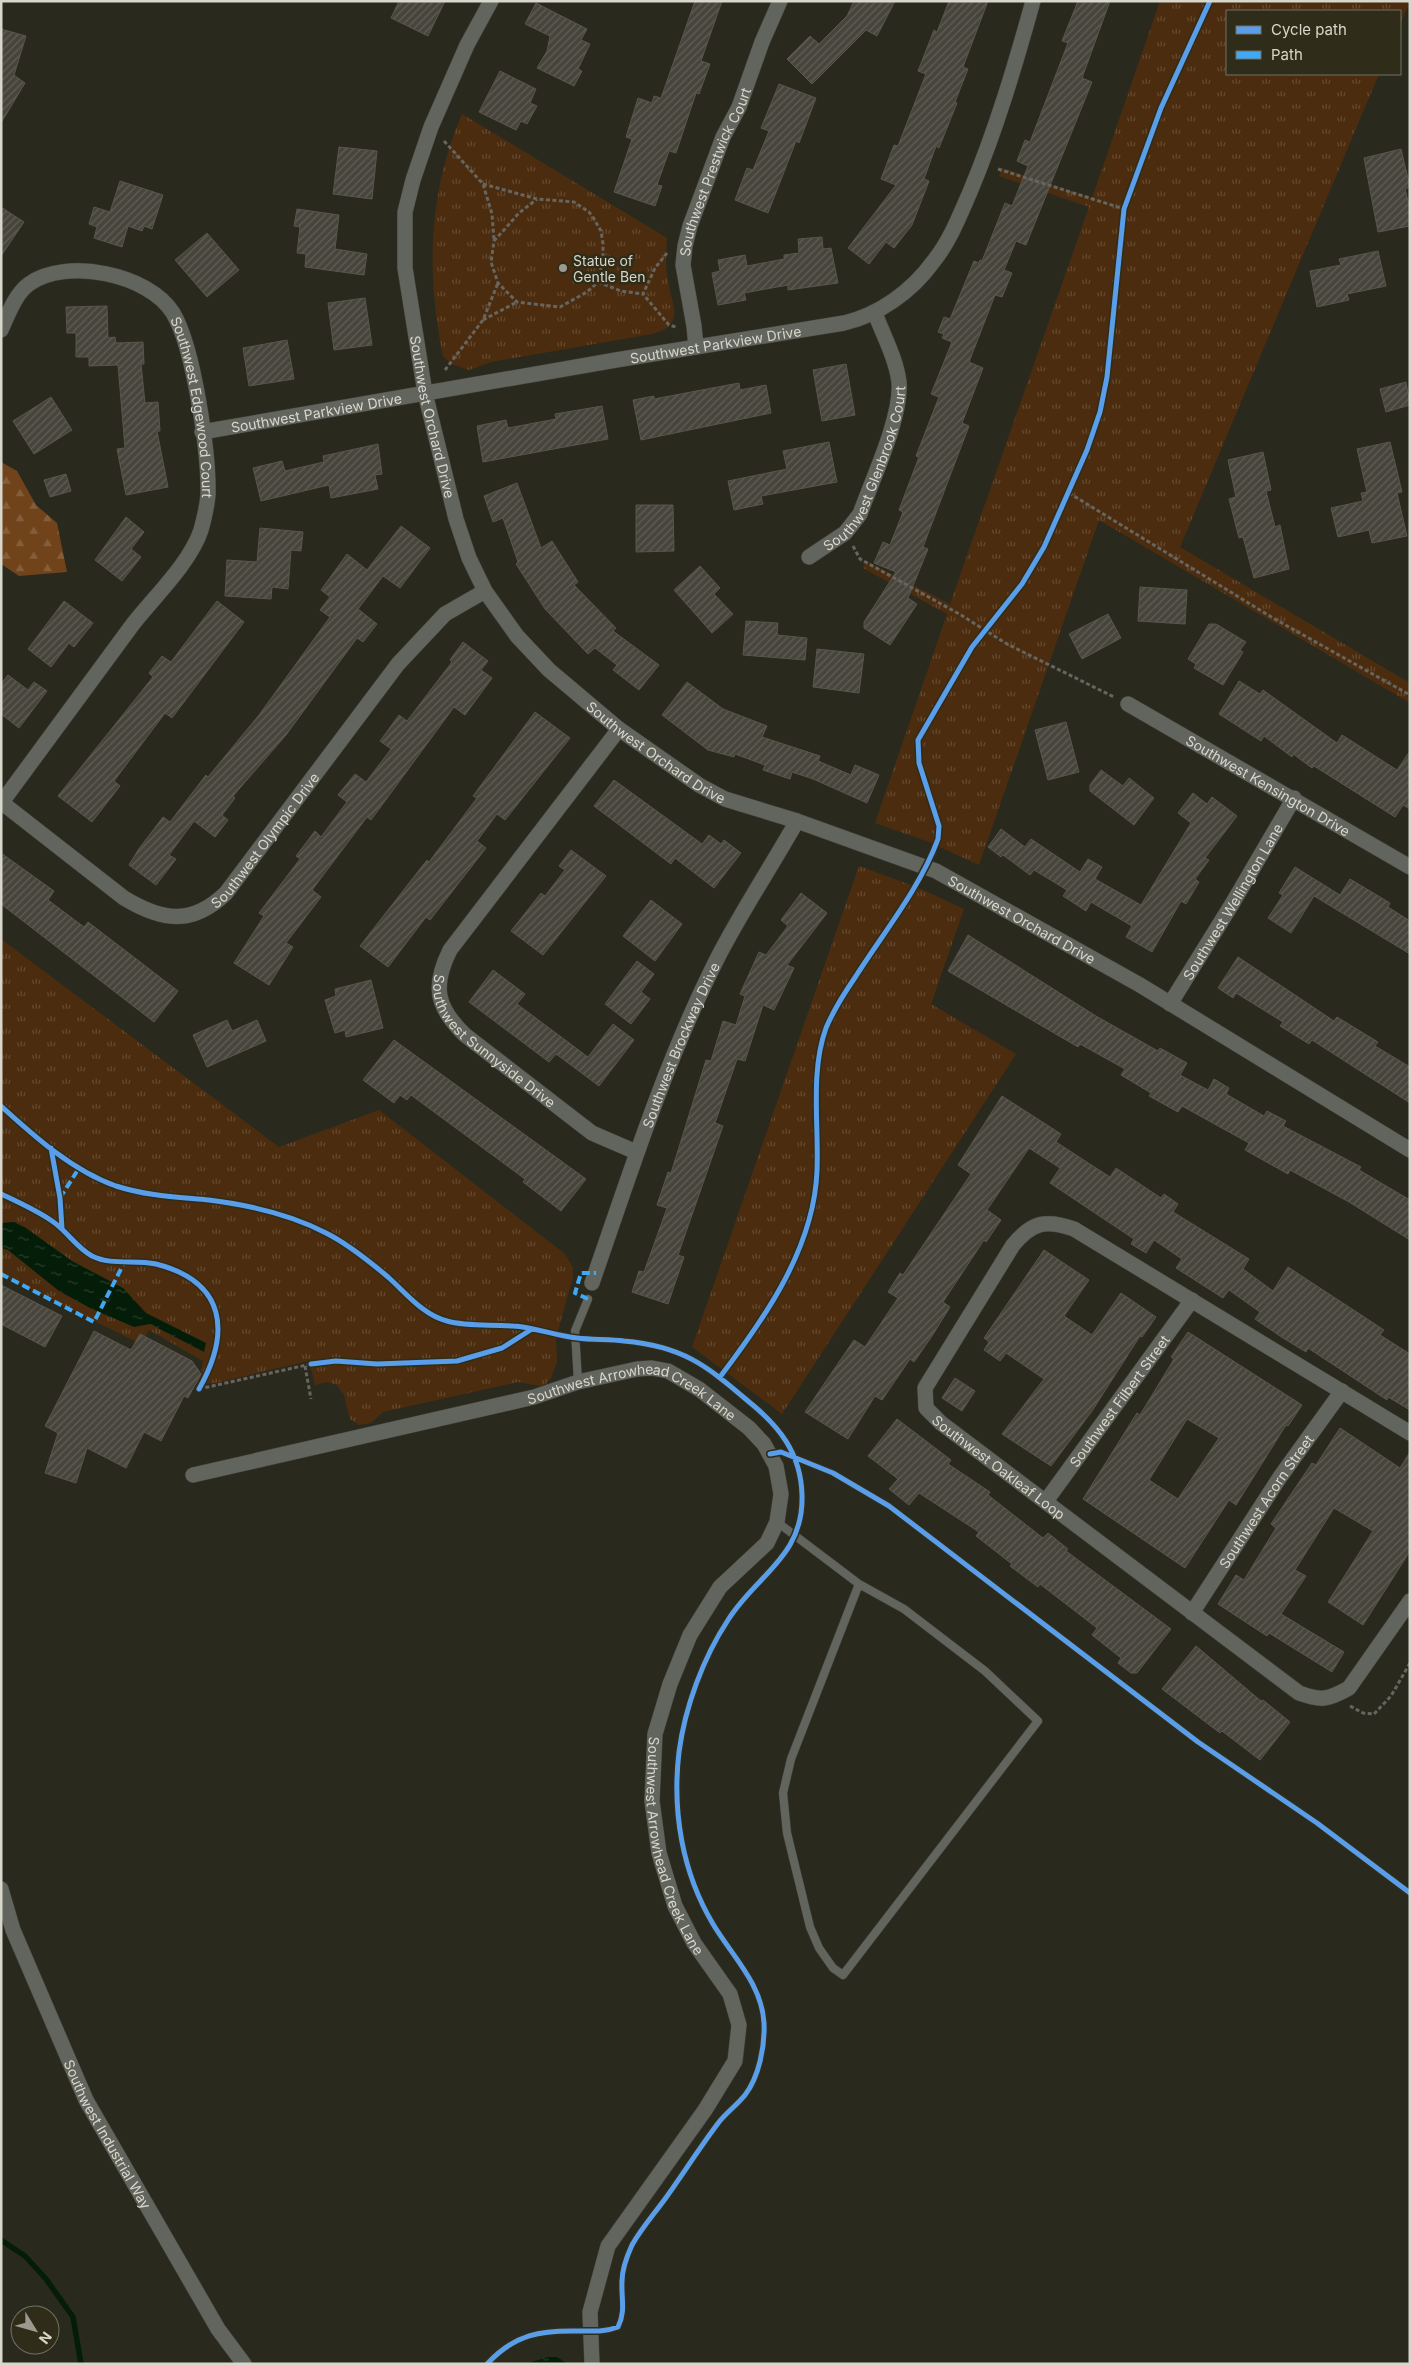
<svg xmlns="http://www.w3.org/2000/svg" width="1411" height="2365" font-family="Inter,sans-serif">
	<defs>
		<pattern id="grass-tufts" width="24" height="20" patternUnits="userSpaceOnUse" patternTransform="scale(1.25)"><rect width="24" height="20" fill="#4c2c0e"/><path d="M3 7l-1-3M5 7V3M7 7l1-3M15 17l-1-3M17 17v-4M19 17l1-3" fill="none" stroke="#654a30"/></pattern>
		<pattern id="forest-firs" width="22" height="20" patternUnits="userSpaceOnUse" patternTransform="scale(1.25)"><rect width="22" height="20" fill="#70431b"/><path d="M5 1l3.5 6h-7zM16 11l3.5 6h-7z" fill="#845d3b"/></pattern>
		<pattern id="water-ripples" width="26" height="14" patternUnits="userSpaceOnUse" patternTransform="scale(1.25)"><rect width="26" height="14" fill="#041d09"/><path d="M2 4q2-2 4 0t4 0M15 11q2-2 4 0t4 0" fill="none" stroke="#283d2c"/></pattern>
		<pattern id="building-hatch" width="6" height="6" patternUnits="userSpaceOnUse" patternTransform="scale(1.25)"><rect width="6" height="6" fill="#47443c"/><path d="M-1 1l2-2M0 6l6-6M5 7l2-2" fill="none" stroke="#615e57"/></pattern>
	</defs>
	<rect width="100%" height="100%" fill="#2a291e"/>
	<path fill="url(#grass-tufts)" d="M1160 1H1410L1400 25V11H1227V74H1379L1180 547 1410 683V703L1099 520 979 865 929 842 875 823 947 614 863 568 866 561 950 604 1089 207 999 176 1002 168 1092 198Z
		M462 114 667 238C666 252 665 267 668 281 672 306 686 325 652 334L491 362 469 370 451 364 443 356C426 273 428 193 462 114Z
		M859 866 919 888 964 909 931 1004 1016 1054 782 1414 692 1347Z
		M1 939 279 1147 379 1110 565 1254 573 1268V1277L556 1338 557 1362 551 1378 546 1384 540 1386 518 1382 383 1412 371 1423 359 1425 350 1419 344 1395 337 1385 326 1382 315 1385 309 1361 215 1383 195 1384 201 1374 203 1361 149 1330 141 1344 1 1275Z"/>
	<path fill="url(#forest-firs)" d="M1 462 17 471 36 505 57 523 67 572 19 576 1 564Z"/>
	<path fill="url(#water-ripples)" d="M14 1222 26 1228 72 1261 123 1288 146 1313 206 1343 204 1352 150 1324 134 1327 90 1308 59 1291 8 1250 1 1248V1223Z
		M548 2357H557L568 2364H525Z"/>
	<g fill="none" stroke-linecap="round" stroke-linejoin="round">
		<path stroke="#041d09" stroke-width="5.5" d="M1 2240 25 2256 46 2279 73 2317 81 2364"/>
	</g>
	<path fill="url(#building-hatch)" stroke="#59564d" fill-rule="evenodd" d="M399 1H445L428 36 391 18Z
		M695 1H722L701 61 710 64 699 94 696 93 676 153 669 151 657 185 662 186 655 206 614 192 632 139 626 137 638 98 652 103 654 96 661 98Z
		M854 1H895L877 36 866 30 812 84 787 59 810 36 819 44 847 16Z
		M949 1H988L963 67 968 69 955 102 957 103 939 148 936 146 924 179 929 181 912 225 894 248 886 242 869 264 848 248 896 185 881 179 894 145 898 146 926 74 918 71 934 30 937 32Z
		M1078 1H1110L1082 78 1092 82 1026 245 1016 241 1004 270 1012 273 1002 297 995 295 969 362 983 368 962 423 969 426 923 547 928 549 908 598 917 604 890 645 864 628V622L896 572 874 563 883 542 890 545 903 512 899 510 919 457 916 456 939 397 931 394 952 342 942 338 944 334 938 332 944 317 950 319 974 261 979 263 980 260 982 261 1005 203 1012 206 1028 166 1017 161 1025 140 1030 142 1068 43 1062 41Z
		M536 3 587 29 581 40 590 44 578 69 582 71 574 86 537 68 547 51 550 36 525 24Z
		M1 29 26 36 14 75 25 83 1 123Z
		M500 71 536 89 530 103 537 106 527 124 521 121 516 130 479 112Z
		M779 84 816 98 799 143 796 141 768 213 735 200 747 168 753 170 769 131 761 128Z
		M339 147 377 151 372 199 333 194Z
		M1401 149 1410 187 1405 189 1410 209V226L1378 232 1364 158Z
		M120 181 163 195 152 229 144 226 142 231 128 226 122 247 94 238 97 227 89 224 94 207 110 212Z
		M1 207 24 222 1 256Z
		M297 209 339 215 335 249 367 254 364 275 305 267 306 254 297 253 300 227 294 226Z
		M207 233 239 270 207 297 175 260Z
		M822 237 823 249 831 248 838 283 788 290V285L744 293 746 300 718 305 712 273 720 271 718 260 745 255 747 266 784 259V255L799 253 798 239Z
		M1378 251 1386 286 1347 294 1349 300 1317 307 1310 271 1341 265 1339 259Z
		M365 298 372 345 334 350 328 303Z
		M107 306 108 338 115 337 116 343 143 342 144 364H141L145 403 158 402 160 431H157L168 487 126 495 117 449 125 448 118 365 89 366V357H76V333H67L66 307Z
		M287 340 294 379 249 386 243 348Z
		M846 364 855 415 822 421 813 370Z
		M1406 382 1410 405 1386 412 1380 389Z
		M739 383 740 390 766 385 771 413 641 440 633 400 654 396V399Z
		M51 397 72 430 34 454 13 421Z
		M602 406 608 439 483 462 477 426 506 420 508 428 556 419 555 414Z
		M829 442 837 482 761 496 763 504 734 510 728 481 787 469 783 451Z
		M1390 442 1402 492 1397 493 1407 536 1372 543 1369 530 1338 537 1331 508 1363 501 1361 493 1367 492 1357 449Z
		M378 444 382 474 375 475 378 489 331 498 329 485 261 501 253 468 282 461 285 471 324 462 323 456Z
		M1263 452 1271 490 1266 491 1275 527 1280 525 1289 569 1254 578 1243 537 1239 538 1229 499 1236 497 1228 460Z
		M66 474 71 491 50 497 44 480Z
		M517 483 541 548 552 541 578 582 574 585 616 628 613 631 659 665 639 690 613 670 617 665 595 648 588 654 545 609 516 564 518 562 503 518 493 522 484 496Z
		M636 505H673L674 551 636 552Z
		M126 517 144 532 131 549 141 557 122 581 95 560Z
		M401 526 430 548 400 588 383 576 358 609 377 624 363 642 357 638 286 735 233 796 235 798 222 815 228 820 215 837 194 821 169 855 176 859 156 885 129 865 138 850 163 817 170 822 206 775 208 777 259 715 330 617 320 610 330 597 321 590 347 554 367 570Z
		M260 528 303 532 301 551 291 550 288 589 272 587 271 599 225 596 227 560 257 562Z
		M700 566 720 588 714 594 733 614 712 633 674 590Z
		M1140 587 1187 590 1185 624 1138 621Z
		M64 601 93 623 74 647 69 643 51 667 28 649Z
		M217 601 244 622 172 718 165 713 114 781 120 786 92 822 58 796 153 677 149 673 162 656 171 662Z
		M1108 614 1121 638 1082 659 1069 634Z
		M746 621 778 623 777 635 807 638 805 660 743 655Z
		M1209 624H1216L1246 642 1240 650 1243 652 1223 685 1194 668 1196 664 1188 659Z
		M463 642 488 661 481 670 492 678 465 715 454 707 371 820 367 817 312 890 321 897 286 943 293 947 269 985 234 963 264 916 259 913 300 859 296 856 315 831 321 837 347 802 338 795 355 774 366 782 391 749 380 741 399 715 407 721 452 662 450 660Z
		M817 649 864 654 859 693 813 687Z
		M8 675 28 690 34 682 47 691 19 728 1 714V684Z
		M1239 681 1260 694 1263 690 1337 743 1342 735 1397 770 1410 751V809L1403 805 1395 817 1314 766 1312 768 1293 754 1292 757 1264 736 1261 741 1219 714Z
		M687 682 723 709 767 726 762 737 820 756 818 761 851 775 855 765 879 775 867 803 813 779 792 772 790 779 763 770 765 765 735 754 734 757 708 750 662 715Z
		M535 712 570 738 505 820 497 814 477 841 486 848 430 920 426 917 388 967 360 946 427 860 429 862 477 798 473 796Z
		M1066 722 1079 772 1048 780 1035 730Z
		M1101 770 1123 786 1129 778 1154 798 1134 825 1090 791V785Z
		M614 780 702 844 709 835 721 844 724 840 741 853 714 888 675 858 671 864 594 806Z
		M1193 793 1207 804 1212 797 1237 816 1205 858 1209 860 1195 879 1199 882 1186 904 1181 901 1152 952 1126 937 1132 926 1091 902 1086 911 1063 896 1067 890 1034 870 1030 875 1003 855 1001 857 988 847 1001 829 1025 847 1031 839 1080 872 1088 859 1102 867 1095 879 1141 905 1191 823 1178 813Z
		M571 850 606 876 543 955 511 931 541 893 545 896 565 870 559 866Z
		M1 853 54 891 48 900 84 927 88 922 178 991 154 1022 1 904Z
		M1295 867 1340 895 1350 879 1390 903 1388 907 1410 921V954L1314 896 1291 933 1268 918 1283 895 1279 893Z
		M801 893 827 913 787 965 794 968 774 1010 763 1005 745 1061 737 1059 715 1123 723 1126 678 1255 684 1257 668 1304 632 1292 639 1271 644 1272 667 1208 657 1205 668 1172 671 1173 706 1060 711 1061 723 1021 736 1025 745 996 740 994 759 952 766 955 788 926 781 920Z
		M651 900 682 924 655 961 623 936Z
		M968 935 1096 1016 1158 1051 1160 1048 1187 1063 1180 1075 1208 1090 1214 1079 1229 1088 1226 1094 1264 1116 1267 1111 1286 1121 1283 1126 1361 1167 1359 1170 1410 1200V1240L1349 1202 1290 1170 1288 1174 1245 1150 1249 1143 1182 1106 1178 1112 1149 1096 1151 1093 1121 1075 1125 1069 1080 1044 1078 1047 948 971Z
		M1238 957 1334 1021 1337 1017 1378 1042 1375 1046 1410 1067V1103L1312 1040 1309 1044 1280 1026 1283 1022 1236 993 1233 998 1218 988Z
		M637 961 654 974 641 992 650 999 631 1024 605 1004Z
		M493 970 525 994 517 1004 588 1057 613 1024 634 1040 599 1086 556 1054 549 1062 469 1002Z
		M371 980 383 1028 346 1037 345 1030 335 1033 325 1000 336 996 335 989Z
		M227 1020 232 1031 257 1020 266 1041 207 1067 193 1035Z
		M394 1040 586 1179 561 1211 523 1182 525 1179 411 1095 407 1100 400 1095 394 1103 363 1080Z
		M1002 1096 1061 1134 1056 1142 1110 1177 1116 1168 1161 1198 1164 1194 1178 1204 1173 1212 1249 1259 1243 1269 1273 1291 1288 1267 1384 1330 1380 1335 1410 1354V1410L1388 1397 1387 1400 1308 1348 1306 1352 1283 1338 1255 1319 1260 1312 1229 1290 1223 1298 1176 1268 1182 1259 1154 1240 1146 1253 1131 1244 1134 1239 1050 1183 1060 1168 1029 1148 987 1210 1001 1220 986 1242 984 1240 943 1302 950 1307 932 1336 914 1362 910 1359 882 1400 875 1396 848 1439 805 1412 854 1340 865 1347 898 1298 888 1292 900 1273 903 1275 971 1174 958 1165Z
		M1044 1250 1089 1280 1064 1316 1092 1335 1121 1293 1156 1317 1142 1337 1140 1336 1092 1411 1051 1466 1002 1434 1044 1379 1006 1353 1000 1361 984 1350 989 1342 984 1338Z
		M1 1285 62 1316 45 1347 1 1324Z
		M94 1331 131 1350 140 1334 192 1361 201 1374 188 1398 184 1396 161 1441 144 1432 126 1468 87 1448 76 1483 45 1473 58 1433 45 1426Z
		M1188 1332 1302 1405 1288 1426 1286 1425 1236 1505 1229 1500 1185 1568 1083 1499 1137 1413 1140 1415 1174 1359 1171 1357ZM1187 1419 1219 1438 1178 1499 1149 1480Z
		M955 1378 975 1391 962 1411 942 1398Z
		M897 1419 951 1460 948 1464 990 1492 988 1495 1043 1538 1048 1533 1068 1549 1066 1551 1171 1629 1137 1673H1131L1118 1663 1121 1658 1092 1635 1097 1628 1040 1584 1038 1587 1010 1566 1012 1564 976 1536 979 1532 919 1493 909 1505 889 1489 898 1479 868 1456Z
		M1340 1428 1400 1468 1410 1452V1551L1363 1625 1328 1602 1373 1531 1334 1508 1295 1570 1306 1576 1281 1614 1344 1652 1332 1672 1269 1633 1267 1636 1218 1604 1236 1575 1244 1580 1276 1528 1271 1524 1312 1463 1316 1465Z
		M1196 1646 1261 1701 1263 1700 1290 1722 1260 1760 1222 1731 1220 1733 1162 1689Z"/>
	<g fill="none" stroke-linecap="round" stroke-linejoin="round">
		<defs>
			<path id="lane" d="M578 1382 575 1331 588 1299
				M777 1522 859 1584 904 1609 985 1671 1038 1721 843 1975 833 1968 819 1948 810 1927 787 1833 783 1793 791 1759 859 1584"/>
			<g id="street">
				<path id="s1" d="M491 1 467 45 431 127 413 180 405 212V268L425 393 456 519 469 558 485 591 517 636 549 670 619 729 699 785 725 799 797 821 936 871 1140 985 1410 1150"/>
				<path id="s2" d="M1 330C8 315 15 294 29 284 66 257 149 274 173 313 194 348 209 454 208 495 207 507 204 519 201 530 190 563 155 596 133 624 89 683 46 743 2 802"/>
				<path id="s3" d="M696 347 694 326 683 265 685 246 690 226 723 137 739 107 762 42 780 1"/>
				<path id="s4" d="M202 432 616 360 844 323C879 315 912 291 933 262 950 241 959 217 970 192 996 130 1015 66 1033 1"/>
				<path id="s5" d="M809 557 845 533 860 514C872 480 902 417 899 382 896 358 883 335 875 313"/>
				<path id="s6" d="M1128 704 1410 867"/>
				<path id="s7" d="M619 729 450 950C432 986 436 1007 465 1035L592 1133 636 1152"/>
				<path id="s8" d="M1 802 124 898C162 921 192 926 226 893L398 664 445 614 485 591"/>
				<path id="s9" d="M1170 1004 1232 904 1294 798"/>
				<path id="s10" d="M592 1283C630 1174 665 1062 717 959 741 912 771 867 797 821"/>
				<path id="s11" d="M1410 1433 1074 1229C1046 1219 1032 1222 1013 1245L925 1388 926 1408 941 1423 1299 1693C1321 1701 1328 1700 1349 1688L1410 1601"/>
				<path id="s12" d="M193 1475 534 1397 578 1382 637 1369 652 1368 668 1371 699 1389 749 1428 764 1444 776 1466 781 1494 777 1522 767 1543 720 1587 690 1635 670 1684 655 1734 652 1801 659 1853 675 1906 694 1943 730 1994 739 2025 735 2061 705 2110 608 2246 590 2312 592 2364"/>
				<path id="s13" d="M1046 1501 1192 1300"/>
				<path id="s14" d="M1192 1613 1280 1477 1342 1391"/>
				<path id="s15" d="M1 1889 13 1930 86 2100 218 2329 244 2364"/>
			</g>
		</defs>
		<use href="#lane" stroke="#45443b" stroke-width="9"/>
		<use href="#street" stroke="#45443b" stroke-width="16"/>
		<path stroke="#66655f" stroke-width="3" stroke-dasharray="4 2.5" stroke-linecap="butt" d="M444 141 483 184 492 214 494 240
			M998 169 1124 209
			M483 184 537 199 574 202 589 212 594 219 601 231 603 244V258L598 282 587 292 560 307 517 302 498 283 491 262 494 241 519 213 537 199
			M667 253 655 268 643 294 669 325 676 327
			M598 282 621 291 643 294
			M483 320 517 302
			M445 370 483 320 498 283
			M1069 493 1273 618 1410 695
			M853 546 860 559 961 615 1007 644 1114 697
			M305 1366 311 1399
			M199 1389 311 1364
			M1350 1706 1363 1713 1374 1714 1391 1696 1410 1663"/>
		<use href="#lane" stroke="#62645e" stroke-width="8"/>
		<use href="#street" stroke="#62645e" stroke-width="15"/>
		<path stroke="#3fa9f5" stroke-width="4" stroke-dasharray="8 4" stroke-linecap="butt" d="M60 1198 79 1168
			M1 1274 94 1322 125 1261
			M588 1299 575 1293 581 1273H596"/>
		<defs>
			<path id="cycleway" d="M1 1106C35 1137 73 1171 116 1186 147 1196 178 1197 209 1200 249 1205 290 1214 326 1233 348 1244 369 1261 388 1277 406 1293 423 1315 447 1321 468 1327 491 1324 513 1326 534 1327 556 1336 577 1338 593 1340 609 1339 624 1341 682 1346 706 1365 748 1401 779 1426 801 1453 802 1495 804 1557 756 1575 728 1620 703 1658 685 1707 679 1752 672 1811 682 1872 713 1924 732 1956 762 1984 764 2023 765 2046 759 2077 745 2095 737 2105 727 2112 719 2122 700 2147 683 2174 665 2199 654 2214 641 2229 632 2245 627 2256 622 2269 622 2281 621 2298 626 2311 618 2327 605 2332 593 2331 579 2331 541 2330 515 2334 487 2364
				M51 1148 60 1198 62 1229
				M1 1194C18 1202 36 1210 52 1221 67 1231 76 1247 92 1256 112 1266 135 1259 156 1264 226 1282 231 1332 199 1389
				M311 1364 336 1361 377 1364 457 1361 502 1348 532 1329
				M720 1377C765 1318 814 1248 817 1171 819 1125 810 1072 826 1028 834 1009 845 992 856 976 884 932 920 888 938 839L939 826 919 763 918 740 972 647 1022 584 1044 547 1087 450 1100 412 1107 377 1124 209 1161 108 1210 1
				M770 1454 781 1452 833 1473 889 1506 1198 1742 1317 1823 1410 1893"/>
		</defs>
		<use href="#cycleway" stroke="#2f2d19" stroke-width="8"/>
		<use href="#cycleway" stroke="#5a9eea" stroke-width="5"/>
	</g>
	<circle fill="#9b9a8e" stroke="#2f2d19" stroke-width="2" cx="563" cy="268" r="5"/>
	<g text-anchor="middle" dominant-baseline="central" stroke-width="5" stroke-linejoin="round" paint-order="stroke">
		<g font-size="14" fill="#d8d7cb" stroke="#2f2d19">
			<text stroke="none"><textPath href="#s3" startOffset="182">Southwest Prestwick Court</textPath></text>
			<text stroke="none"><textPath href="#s4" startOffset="521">Southwest Parkview Drive</textPath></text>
			<text stroke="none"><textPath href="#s2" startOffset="311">Southwest Edgewood Court</textPath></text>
			<text stroke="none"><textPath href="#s4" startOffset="116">Southwest Parkview Drive</textPath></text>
			<text stroke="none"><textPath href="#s1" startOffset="436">Southwest Orchard Drive</textPath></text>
			<text stroke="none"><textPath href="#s5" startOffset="110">Southwest Glenbrook Court</textPath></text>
			<text stroke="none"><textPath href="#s1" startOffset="856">Southwest Orchard Drive</textPath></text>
			<text stroke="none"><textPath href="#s6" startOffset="162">Southwest Kensington Drive</textPath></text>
			<text stroke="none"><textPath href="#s8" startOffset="334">Southwest Olympic Drive</textPath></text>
			<text stroke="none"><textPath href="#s9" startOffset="120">Southwest Wellington Lane</textPath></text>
			<text stroke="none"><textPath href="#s1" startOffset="1261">Southwest Orchard Drive</textPath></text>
			<text stroke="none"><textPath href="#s7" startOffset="395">Southwest Sunnyside Drive</textPath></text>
			<text stroke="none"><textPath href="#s10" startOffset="254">Southwest Brockway Drive</textPath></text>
			<text stroke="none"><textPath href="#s13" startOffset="124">Southwest Filbert Street</textPath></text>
			<text stroke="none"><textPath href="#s12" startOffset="456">Southwest Arrowhead Creek Lane</textPath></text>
			<text stroke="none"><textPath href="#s11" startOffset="744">Southwest Oakleaf Loop</textPath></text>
			<text stroke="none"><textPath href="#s14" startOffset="134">Southwest Acorn Street</textPath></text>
			<text stroke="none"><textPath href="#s12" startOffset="1056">Southwest Arrowhead Creek Lane</textPath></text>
			<text stroke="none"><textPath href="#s15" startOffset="268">Southwest Industrial Way</textPath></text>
		</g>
		<g font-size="14" fill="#d8d7cb" stroke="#2f2d19" text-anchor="start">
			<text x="573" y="260">Statue of<tspan x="573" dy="16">Gentle Ben</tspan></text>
		</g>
	</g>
	<rect width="1411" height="2365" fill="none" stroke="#d8d7cb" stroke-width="5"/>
	<rect x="1226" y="10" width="175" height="65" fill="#2f2d19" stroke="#737160"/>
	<rect x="1236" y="26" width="25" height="8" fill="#5a9eea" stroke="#737160"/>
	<text x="1271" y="35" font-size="15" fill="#d8d7cb">Cycle path</text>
	<rect x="1236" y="51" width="25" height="8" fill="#3fa9f5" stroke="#737160"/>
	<text x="1271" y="60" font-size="15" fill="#d8d7cb">Path</text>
	<g transform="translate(35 2330) rotate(127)"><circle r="24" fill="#2f2d19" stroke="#737160"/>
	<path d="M0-4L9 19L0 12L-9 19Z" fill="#9b9a8e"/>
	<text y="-8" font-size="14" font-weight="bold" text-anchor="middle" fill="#d8d7cb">N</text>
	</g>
</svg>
